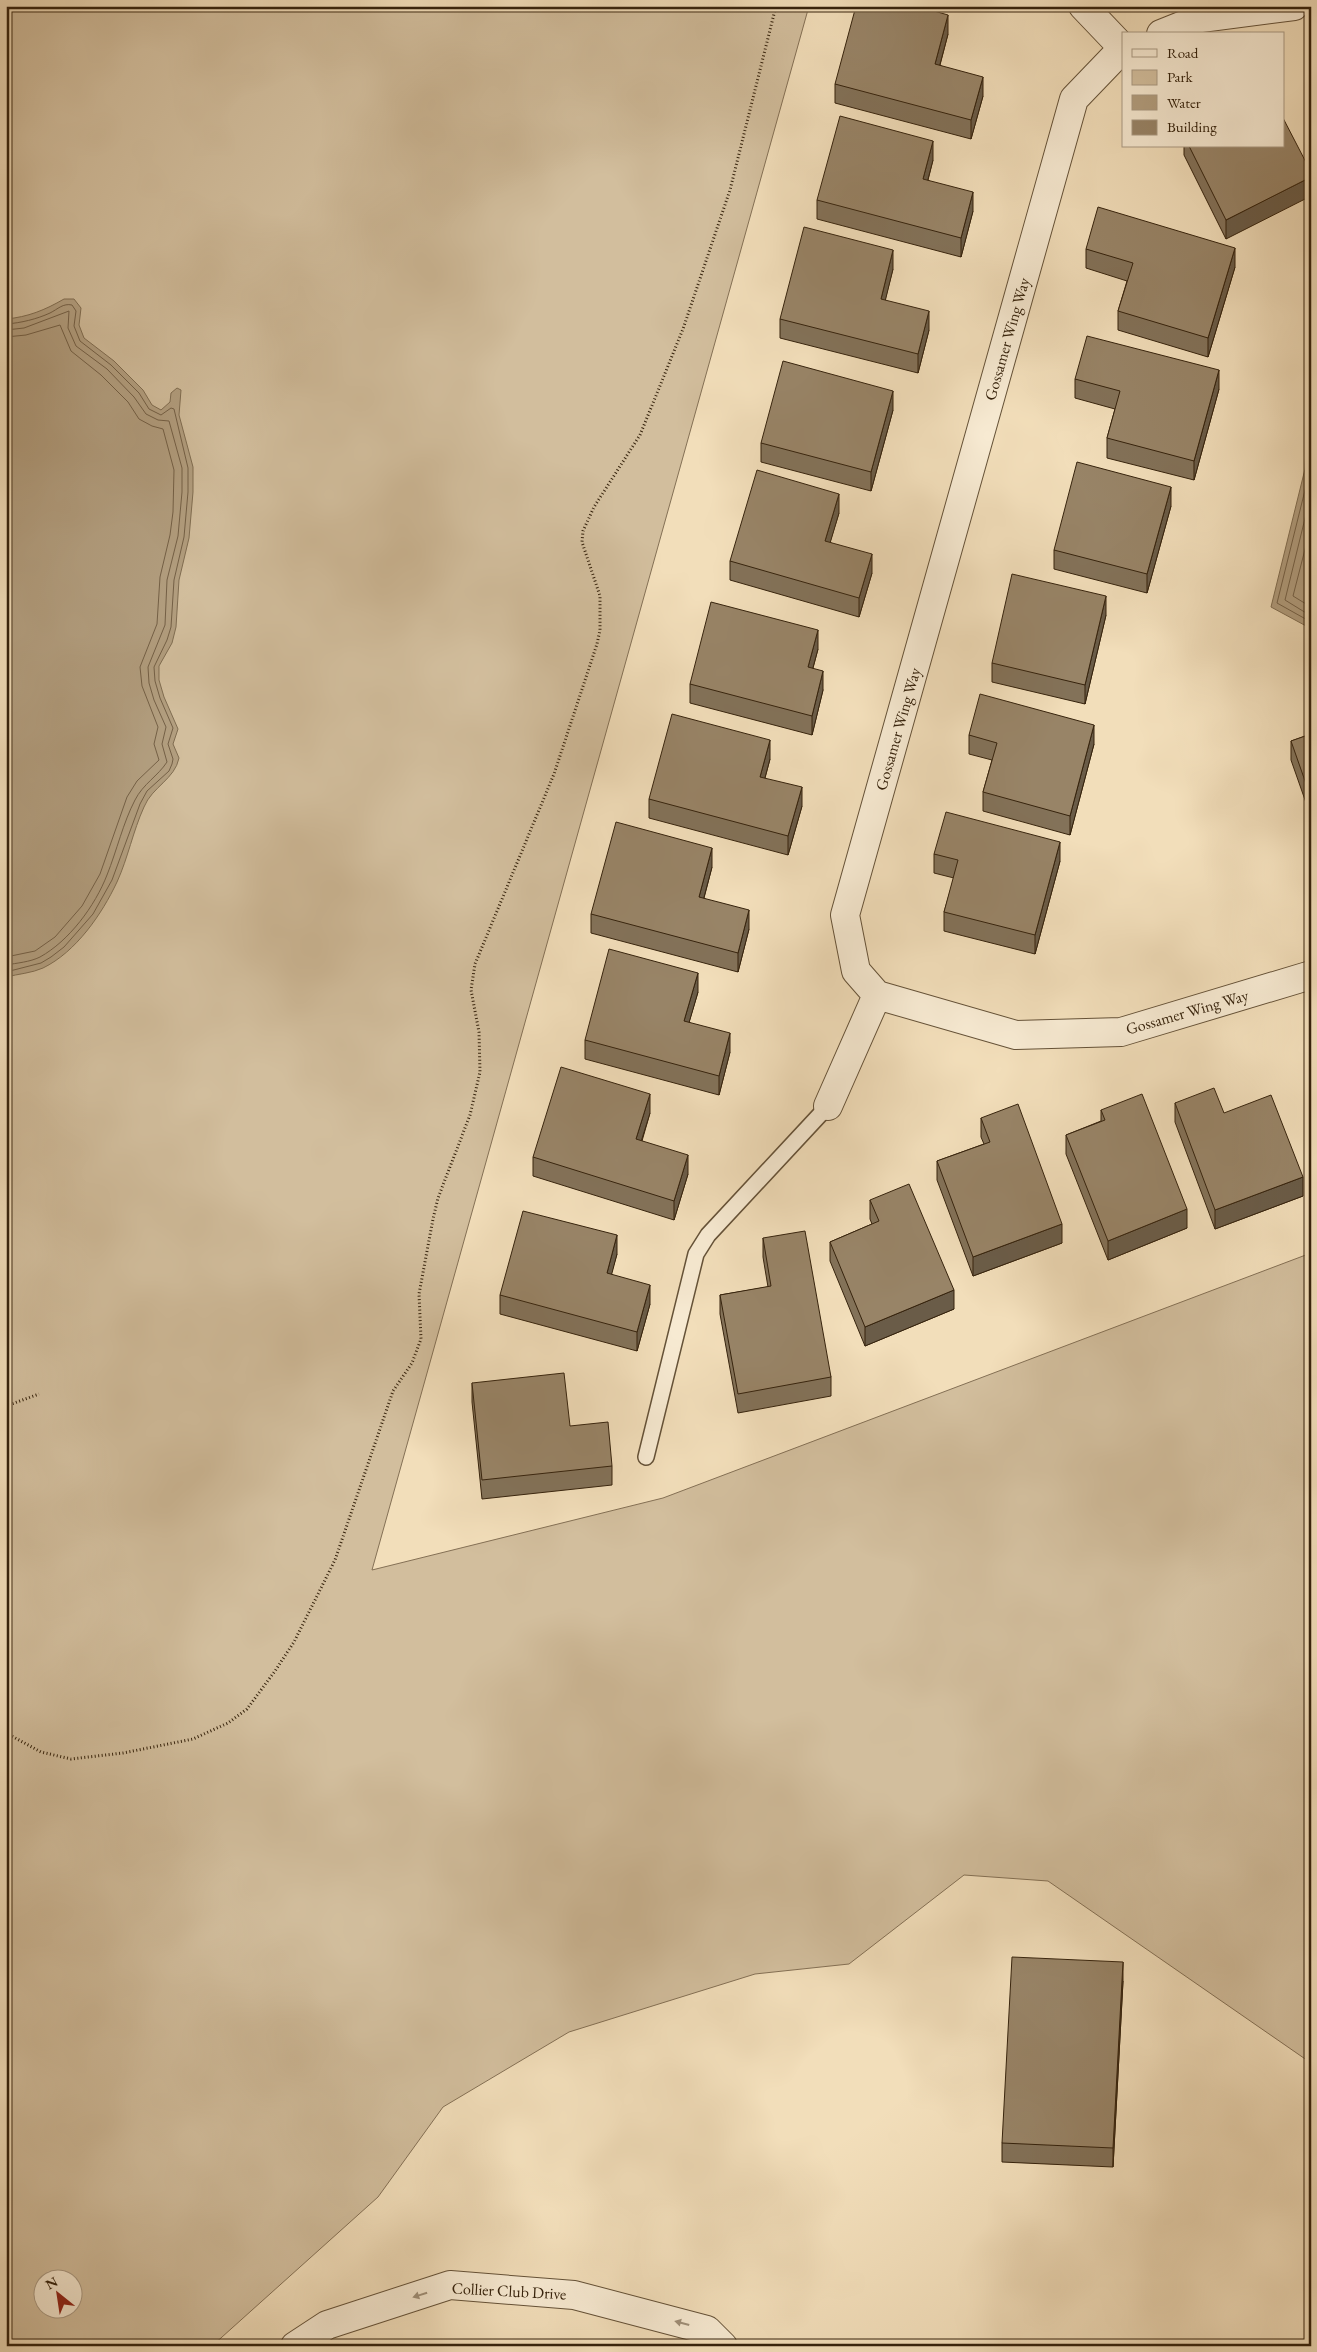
<svg xmlns="http://www.w3.org/2000/svg" width="1317" height="2352" font-family="'EB Garamond',serif">
	<rect width="100%" height="100%" fill="#f2deba"/>
	<filter id="stains"><feTurbulence type="fractalNoise" baseFrequency=".004" numOctaves="4"/><feColorMatrix values="0 0 0 0 .2 0 0 0 0 .09 0 0 0 0 .02 0 0 0 .5 -.17"/></filter>
	<radialGradient id="worn" r=".72"><stop offset=".6" stop-color="#630" stop-opacity="0"/><stop offset="1" stop-color="#630" stop-opacity=".3"/></radialGradient>
	<path fill="#d2be9d" stroke="#847055" fill-rule="evenodd" d="M6 6H809L372 1570 663 1498 1311 1253V2063L1048 1881 964 1875 849 1964 755 1974 569 2032 443 2107 378 2197 212 2346H6ZM42 2280H72V2310H42Z"/>
	<path fill="#b29e7f" stroke="#806d51" d="M64 299H74L81 308 79 325 84 338 114 361 143 390 152 405 161 410 170 402 171 393 177 388 181 390 179 415 193 467V492L189 538 179 580 176 627 172 643 159 666V680L164 697 178 729 173 744 179 758C175 779 152 787 144 807 133 831 128 858 117 882 102 914 76 952 43 968 32 973 18 974 6 977V319C28 317 45 310 64 299Z
		M1311 331V627H1308L1271 607 1305 469Z"/>
	<g fill="none" stroke-linecap="round" stroke-linejoin="round">
		<path stroke="#746046" stroke-width="1" d="M6 324C21 323 37 319 50 313 58 309 63 303 72 305L76 311 74 326 80 341 111 365 139 393 149 409 161 415 171 408 174 409 188 468V492L184 537 174 580 171 627 167 640 154 667 155 681 160 698 173 728 168 744 173 759 172 764 169 771 147 791 140 804 112 880 93 914 64 947 51 957 41 963 6 972
			M6 330 24 328 69 311 68 328 76 346 107 369 134 397 146 414 158 420 169 421 182 468V492L178 536 167 580 165 625 148 667 149 683 154 700 166 727 162 744 167 762C158 776 143 784 135 800 123 823 117 850 107 875 95 906 69 941 40 957 30 962 17 963 6 965
			M6 337 26 335 60 325 71 351 101 375 128 402 139 419 152 426 163 429 174 470 173 512 170 535 160 577 157 624 140 667 142 686 158 727 154 744 159 760 137 781 127 797 100 874 82 906 55 937 35 951 6 957
			M1311 460 1310 470 1277 603 1311 622
			M1311 494 1285 600 1311 616
			M1311 526 1293 596 1311 607"/>
		<defs>
			<path id="service" d="M646 1457 696 1254 708 1235 828 1106"/>
			<path id="minor" d="M1083 6 1123 48
				M1161 34 1201 18 1294 6
				M1123 48 1074 99 845 915 856 971 877 995 1016 1035 1121 1032 1311 975
				M828 1106 877 995
				M295 2346 327 2325 450 2285 574 2295 707 2330 723 2346"/>
		</defs>
		<use href="#service" stroke="#655238" stroke-width="18"/>
		<use href="#minor" stroke="#655238" stroke-width="30"/>
		<path stroke="#36230d" stroke-width="3" stroke-dasharray="1 2.5" stroke-linecap="butt" d="M6 1406 39 1394
			M6 1733 41 1752 71 1759 123 1753 193 1739 228 1723 247 1709 275 1671 294 1642 335 1560 393 1391 412 1363 421 1339 419 1294 433 1219 438 1198 470 1115 480 1072 479 1032 471 990 475 964 554 774 597 644 600 630V596L582 542 583 531 594 507 640 435 683 329 730 190 776 6"/>
		<use href="#service" stroke="#f7ead2" stroke-width="15"/>
		<use href="#minor" stroke="#f7ead2" stroke-width="28"/>
	</g>
	<path fill="#837259" stroke="#36230d" d="M948 34 940 65 983 96 971 139 835 103V84Z
		M1184 146H1283L1226 239 1184 155Z
		M933 160 928 180 973 211 961 257 817 219V200Z
		M1086 249 1235 267 1208 357 1118 330V311L1127 281 1086 268Z
		M893 269 885 300 929 330 918 373 780 338V319Z
		M1075 379 1219 389 1194 480 1107 458V438L1115 409 1075 398Z
		M893 410 871 491 761 462V443Z
		M1171 506 1147 593 1054 569V550Z
		M839 513 830 542 872 573 859 617 730 580V561Z
		M1106 615 1085 704 992 682V663Z
		M818 649 813 668 823 690 812 735 690 703V684Z
		M1311 734V817L1291 760V741Z
		M969 735 1094 744 1070 835 983 811V792L992 760 969 754Z
		M770 759 765 778 802 806 788 855 649 818V799Z
		M934 854 1060 861 1035 954 944 931V912L954 878 934 873Z
		M712 867 704 898 749 929 738 972 591 933V914Z
		M698 992 689 1022 730 1052 719 1095 585 1059V1040Z
		M1175 1103 1224 1113 1303 1196 1215 1229 1175 1122Z
		M1101 1110 1187 1228 1108 1260 1066 1154V1135L1101 1121Z
		M650 1113 642 1141 688 1174 674 1220 533 1176V1157Z
		M981 1118 1062 1243 973 1276 937 1180V1161L984 1144 981 1137Z
		M870 1200 954 1309 865 1346 830 1261V1242L872 1224 870 1219Z
		M763 1238 831 1377V1396L738 1413 720 1314V1295L768 1287 763 1257Z
		M617 1254 611 1274 650 1304 637 1351 500 1314V1295Z
		M472 1383 570 1426 612 1466V1485L482 1499 472 1402Z
		M1123 1981 1113 2167 1002 2162V2143Z"/>
	<path fill="#6a5c48" stroke="#36230d" d="M948 15V34L935 83V64Z
		M983 77V96L971 139V120Z
		M933 141V160L923 198V179Z
		M1311 177V196L1226 239V220Z
		M973 192V211L961 257V238Z
		M1235 248V267L1208 357V338Z
		M893 250V269L881 318V299Z
		M929 311V330L918 373V354Z
		M1219 370V389L1194 480V461Z
		M893 391V410L871 491V472Z
		M1171 487V506L1147 593V574Z
		M839 494V513L825 560V541Z
		M872 554V573L859 617V598Z
		M1106 596V615L1085 704V685Z
		M818 630V649L808 686V667Z
		M823 671V690L812 735V716Z
		M1094 725V744L1070 835V816Z
		M770 740V759L760 796V777Z
		M802 787V806L788 855V836Z
		M1060 842V861L1035 954V935Z
		M712 848V867L699 916V897Z
		M749 910V929L738 972V953Z
		M698 973V992L684 1040V1021Z
		M730 1033V1052L719 1095V1076Z
		M650 1094V1113L636 1158V1139Z
		M688 1155V1174L674 1220V1201Z
		M1303 1177V1196L1215 1229V1210Z
		M1187 1209V1228L1108 1260V1241Z
		M1062 1224V1243L973 1276V1257Z
		M617 1235V1254L607 1292V1273Z
		M650 1285V1304L637 1351V1332Z
		M954 1290V1309L865 1346V1327Z
		M1123 1962V1981L1113 2167V2148Z"/>
	<path fill="#988467" stroke="#36230d" d="M856 6H917L948 15 935 64 983 77 971 120 835 84Z
		M840 116 933 141 923 179 973 192 961 238 817 200Z
		M1283 118 1311 172V177L1226 220 1189 146H1283Z
		M1098 207 1235 248 1208 338 1118 311 1133 263 1086 249Z
		M804 227 893 250 881 299 929 311 918 354 780 319Z
		M1087 336 1219 370 1194 461 1107 438 1120 391 1075 379Z
		M783 361 893 391 871 472 761 443Z
		M1077 462 1171 487 1147 574 1054 550Z
		M757 470 839 494 825 541 872 554 859 598 730 561Z
		M1012 574 1106 596 1085 685 992 663Z
		M711 602 818 630 808 667 823 671 812 716 690 684Z
		M980 694 1094 725 1070 816 983 792 997 743 969 735Z
		M672 714 770 740 760 777 802 787 788 836 649 799Z
		M1311 734V798L1291 741Z
		M946 812 1060 842 1035 935 944 912 958 860 934 854Z
		M616 822 712 848 699 897 749 910 738 953 591 914Z
		M609 949 698 973 684 1021 730 1033 719 1076 585 1040Z
		M561 1067 650 1094 636 1139 688 1155 674 1201 533 1157Z
		M1214 1088 1224 1113 1271 1095 1303 1177 1215 1210 1175 1103Z
		M1142 1094 1187 1209 1108 1241 1066 1135 1105 1120 1101 1110Z
		M1018 1104 1062 1224 973 1257 937 1161 990 1142 981 1118Z
		M909 1184 954 1290 865 1327 830 1242 879 1221 870 1200Z
		M523 1211 617 1235 607 1273 650 1285 637 1332 500 1295Z
		M805 1231 831 1377 738 1394 720 1295 771 1286 763 1238Z
		M564 1373 570 1426 608 1422 612 1466 482 1480 472 1383Z
		M1012 1957 1123 1962 1113 2148 1002 2143Z"/>
	<defs><path id="oneway-solid" d="M-6-.8H1V-3.2L6.5 0L1 3.2V.8H-6Z" transform="scale(1.25)"/></defs>
	<g fill="#a09079">
		<use href="#oneway-solid" transform="translate(420 2295) rotate(162)"/>
		<use href="#oneway-solid" transform="translate(682 2323) rotate(-165)"/>
	</g>
	<g text-anchor="middle" dominant-baseline="central" stroke-width="4.5" stroke-linejoin="round" paint-order="stroke">
		<g font-size="16" fill="#36230d" stroke="#f7ead2">
			<text transform="translate(1007 339) rotate(-74)">Gossamer Wing Way</text>
			<text transform="translate(898 729) rotate(-74)">Gossamer Wing Way</text>
			<text transform="translate(1187 1012) rotate(-16)">Gossamer Wing Way</text>
			<text transform="translate(509 2291) rotate(3)">Collier Club Drive</text>
		</g>
	</g>
	<rect width="1317" height="2352" fill="none" stroke="#f2deba" stroke-width="25"/>
	<rect x="8" y="8" width="1302" height="2337" fill="none" stroke="#36230d" stroke-width="2.5"/>
	<rect x="12" y="12" width="1292" height="2327" fill="none" stroke="#36230d"/>
	<rect x="1122" y="32" width="162" height="115" fill="#f7ead2" stroke="#aa9a83"/>
	<rect x="1132" y="49" width="25" height="8" fill="#f7ead2" stroke="#aa9a83"/>
	<text x="1167" y="58" font-size="15" fill="#36230d">Road</text>
	<rect x="1132" y="70" width="25" height="15" fill="#d2be9d" stroke="#aa9a83"/>
	<text x="1167" y="82" font-size="15" fill="#36230d">Park</text>
	<rect x="1132" y="95" width="25" height="15" fill="#b29e7f" stroke="#aa9a83"/>
	<text x="1167" y="108" font-size="15" fill="#36230d">Water</text>
	<rect x="1132" y="120" width="25" height="15" fill="#988467" stroke="#aa9a83"/>
	<text x="1167" y="132" font-size="15" fill="#36230d">Building</text>
	<g transform="translate(58 2294) rotate(330)"><circle r="24" fill="#f7ead2" stroke="#aa9a83"/>
	<path d="M0-4L9 19L0 12L-9 19Z" fill="#8f2418"/>
	<text y="-8" font-size="14" font-weight="bold" text-anchor="middle" fill="#36230d">N</text>
	</g>
	<rect width="100%" height="100%" filter="url(#stains)"/>
	<rect width="100%" height="100%" fill="url(#worn)"/>
</svg>
